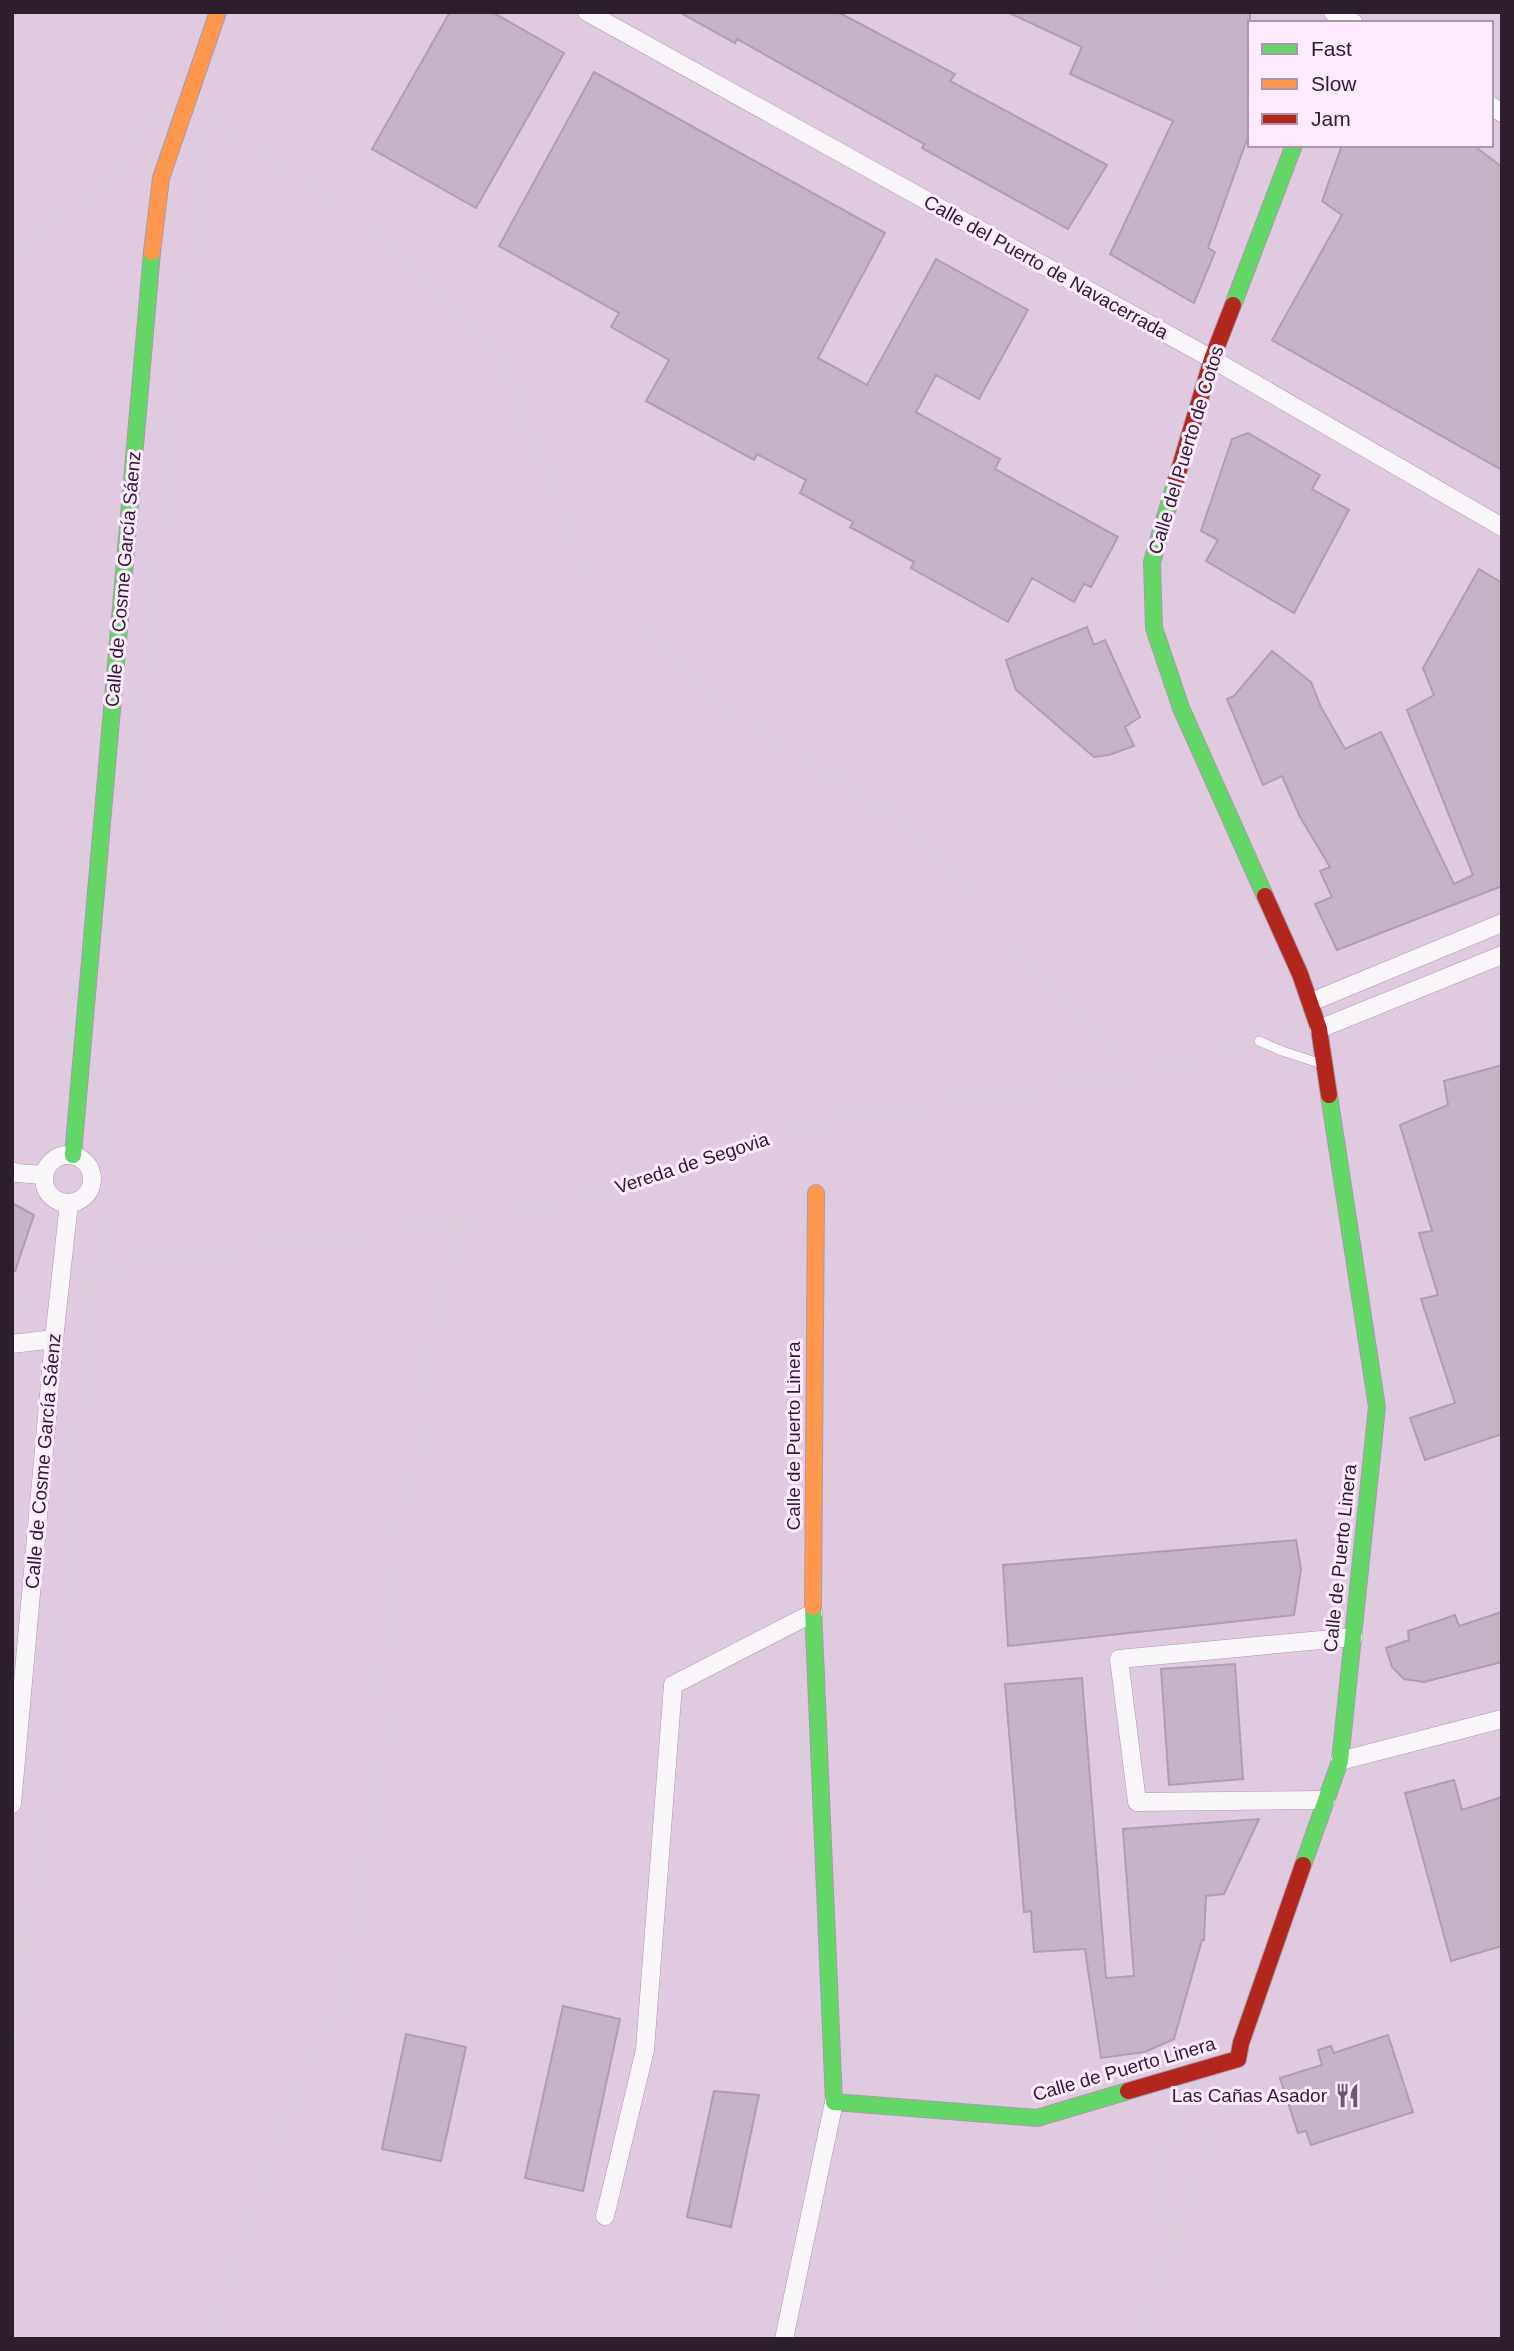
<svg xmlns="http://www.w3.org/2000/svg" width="1514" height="2351" font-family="Arial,sans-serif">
	<rect width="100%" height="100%" fill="#e0cae0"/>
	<path fill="#c4b3c4" stroke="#ae9dae" stroke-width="2" d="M450 12H492L564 53 476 208 372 149Z
		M679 12H838L955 74 950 81 1107 165 1068 229 922 148 924 144 737 39 735 43Z
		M1007 12H1250V131L1208 248 1215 252 1194 303 1110 254 1173 121 1070 74 1082 47Z
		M594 72 885 233 818 358 867 385 936 259 1028 310 979 399 936 375 916 412 1000 459 995 469 1118 537 1091 587 1084 584 1074 602 1032 578 1008 622 911 568 914 562 850 527 853 522 800 493 806 480 757 454 754 460 646 401 669 360 611 327 619 313 499 246Z
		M1342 145H1473L1502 167V470L1272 340 1342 215 1322 201Z
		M1248 433 1320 475 1312 489 1349 510 1294 613 1206 561 1218 540 1201 531 1232 439Z
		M1479 569 1502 583V886L1337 950 1315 904 1332 897 1320 871 1330 867 1300 817 1282 776 1263 785 1227 699 1234 696 1272 651 1311 682 1321 707 1345 749 1381 732 1454 884 1473 875 1407 710 1434 695 1423 668Z
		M1087 627 1094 645 1105 640 1140 717 1125 727 1134 746 1109 755 1094 757 1016 690 1006 660Z
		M1502 1065V1434L1425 1460 1410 1418 1455 1403 1421 1299 1438 1295 1419 1233 1432 1231 1400 1125 1448 1105 1444 1081Z
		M12 1203 34 1215 15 1271H12Z
		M1296 1540 1301 1569 1294 1615 1008 1646 1003 1565Z
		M1502 1612V1662L1424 1682 1404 1679 1392 1667 1386 1648 1409 1640 1408 1631 1455 1615 1459 1626Z
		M1235 1664 1243 1779 1169 1785 1161 1669Z
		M1082 1678 1106 1978 1134 1976 1123 1829 1259 1819 1224 1894 1206 1896 1204 1940H1202L1174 2039 1145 2052 1101 2058 1085 1949 1034 1952 1031 1911 1024 1912 1005 1684Z
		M1454 1780 1462 1810 1502 1797V1946L1451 1961 1405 1793Z
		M563 2006 620 2019 583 2191 525 2178Z
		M406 2034 466 2047 441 2161 382 2149Z
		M1388 2035 1413 2112 1311 2145 1306 2131 1298 2133 1280 2078 1322 2065 1318 2050 1331 2046 1334 2053Z
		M714 2091 759 2095 731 2227 687 2217Z"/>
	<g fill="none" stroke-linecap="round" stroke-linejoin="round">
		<defs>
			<path id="lane" d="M1259 1041 1282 1051 1319 1063"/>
			<path id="street" d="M587 12 1212 359 1502 527
				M1333 12 1354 23
				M1491 106 1502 113
				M1311 1002 1502 923
				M1319 1029 1502 955
				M44 1179a24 24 0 1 1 48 0a24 24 0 1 1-48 0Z
				M12 1171 16 1173 44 1175
				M12 1344 54 1339
				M1340 1761 1502 1719
				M1326 1800 1137 1802 1119 1659 1353 1637
				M12 1804 54 1339 69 1203
				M605 2216 645 2050 673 1685 813 1613
				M784 2339 834 2102"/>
			<path id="fast" d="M1233 305 1294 145
				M1176 480 1152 562 1154 628 1181 708 1265 896
				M73 1155 152 252
				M813 1607 834 2102 1037 2118 1128 2091
				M1303 1865 1340 1761 1377 1407 1329 1095"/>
			<path id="slow" d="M152 252 161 178 218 12
				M813 1607 816 1193"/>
			<path id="jam" d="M1176 480 1212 359 1233 305
				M1265 896 1300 974 1319 1029 1329 1095
				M1128 2091 1238 2059 1241 2043 1303 1865"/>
		</defs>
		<use href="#lane" stroke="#a9a" stroke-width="10"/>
		<use href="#street" stroke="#a9a" stroke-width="19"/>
		<use href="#fast" stroke="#a9a" stroke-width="18"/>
		<use href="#slow" stroke="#a9a" stroke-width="18"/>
		<use href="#jam" stroke="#a9a" stroke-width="18"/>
		<path stroke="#d8d2d8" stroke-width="3.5" stroke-dasharray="7 3.5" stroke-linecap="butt" d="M208 118 340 203 496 349 592 586 733 713 902 822 1132 1075
			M12 259 54 222 112 178 156 104H162
			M125 840 173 438 207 117
			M1280 1035 1296 1031
			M78 1284 140 1260 460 1223 631 1186 811 1123 1132 1075 1248 1044
			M12 1304 41 1296
			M12 1943 24 1941 49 1794 91 1279 114 1202 103 1088
			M12 2081 24 1941
			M1178 2228 1159 2210 1156 2186 1173 2127 1185 2099
			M214 2339 231 2269 245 2243 252 2212 292 2098 330 2023 346 2004 344 1985 390 1717 378 1685 401 1551 395 1522 420 1453 415 1401 460 1223
			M1138 2339 1229 2084"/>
		<use href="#lane" stroke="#faf7fa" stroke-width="9"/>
		<use href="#street" stroke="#faf7fa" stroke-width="18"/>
		<use href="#fast" stroke="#63d668" stroke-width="16"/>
		<use href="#slow" stroke="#ff974d" stroke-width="16"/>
		<use href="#jam" stroke="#b3261e" stroke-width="16"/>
	</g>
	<defs>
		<symbol id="restaurant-bare" viewBox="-9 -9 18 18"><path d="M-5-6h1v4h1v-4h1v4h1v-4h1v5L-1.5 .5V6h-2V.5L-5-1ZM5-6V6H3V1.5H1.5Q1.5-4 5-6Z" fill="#6c5a6c" stroke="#feeafe" stroke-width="2.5" paint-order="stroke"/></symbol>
	</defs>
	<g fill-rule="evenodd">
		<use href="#restaurant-bare" x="1330" y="2078" width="35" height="35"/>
	</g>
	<g text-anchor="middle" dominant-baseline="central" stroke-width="6" stroke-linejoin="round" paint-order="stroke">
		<g font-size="19" fill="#2d1e2d" stroke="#feeafe">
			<text transform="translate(1046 267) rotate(29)">Calle del Puerto de Navacerrada</text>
			<text transform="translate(1186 450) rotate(-73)">Calle del Puerto de Cotos</text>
			<text transform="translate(123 579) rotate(-85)">Calle de Cosme García Sáenz</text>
			<text transform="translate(692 1163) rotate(-18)">Vereda de Segovia</text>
			<text transform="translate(793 1436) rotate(-90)">Calle de Puerto Linera</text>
			<text transform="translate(43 1461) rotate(-85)">Calle de Cosme García Sáenz</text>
			<text transform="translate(1340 1558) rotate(-84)">Calle de Puerto Linera</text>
			<text transform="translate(1124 2069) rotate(-16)">Calle de Puerto Linera</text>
		</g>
		<g font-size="19" fill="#2d1e2d" stroke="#feeafe" text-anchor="end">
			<text x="1327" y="2095">Las Cañas Asador</text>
		</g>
	</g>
	<rect width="1514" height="2351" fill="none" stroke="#2d1e2d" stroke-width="28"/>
	<rect x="1248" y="21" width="245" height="126" fill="#feeafe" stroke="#aa98aa" stroke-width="2"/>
	<rect x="1262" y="44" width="35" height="10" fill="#63d668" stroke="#aa98aa" stroke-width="2"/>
	<text x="1311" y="56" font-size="21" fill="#2d1e2d">Fast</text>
	<rect x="1262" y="79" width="35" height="10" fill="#ff974d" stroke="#aa98aa" stroke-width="2"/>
	<text x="1311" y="91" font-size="21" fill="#2d1e2d">Slow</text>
	<rect x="1262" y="114" width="35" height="10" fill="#b3261e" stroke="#aa98aa" stroke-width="2"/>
	<text x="1311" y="126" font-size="21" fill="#2d1e2d">Jam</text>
</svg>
